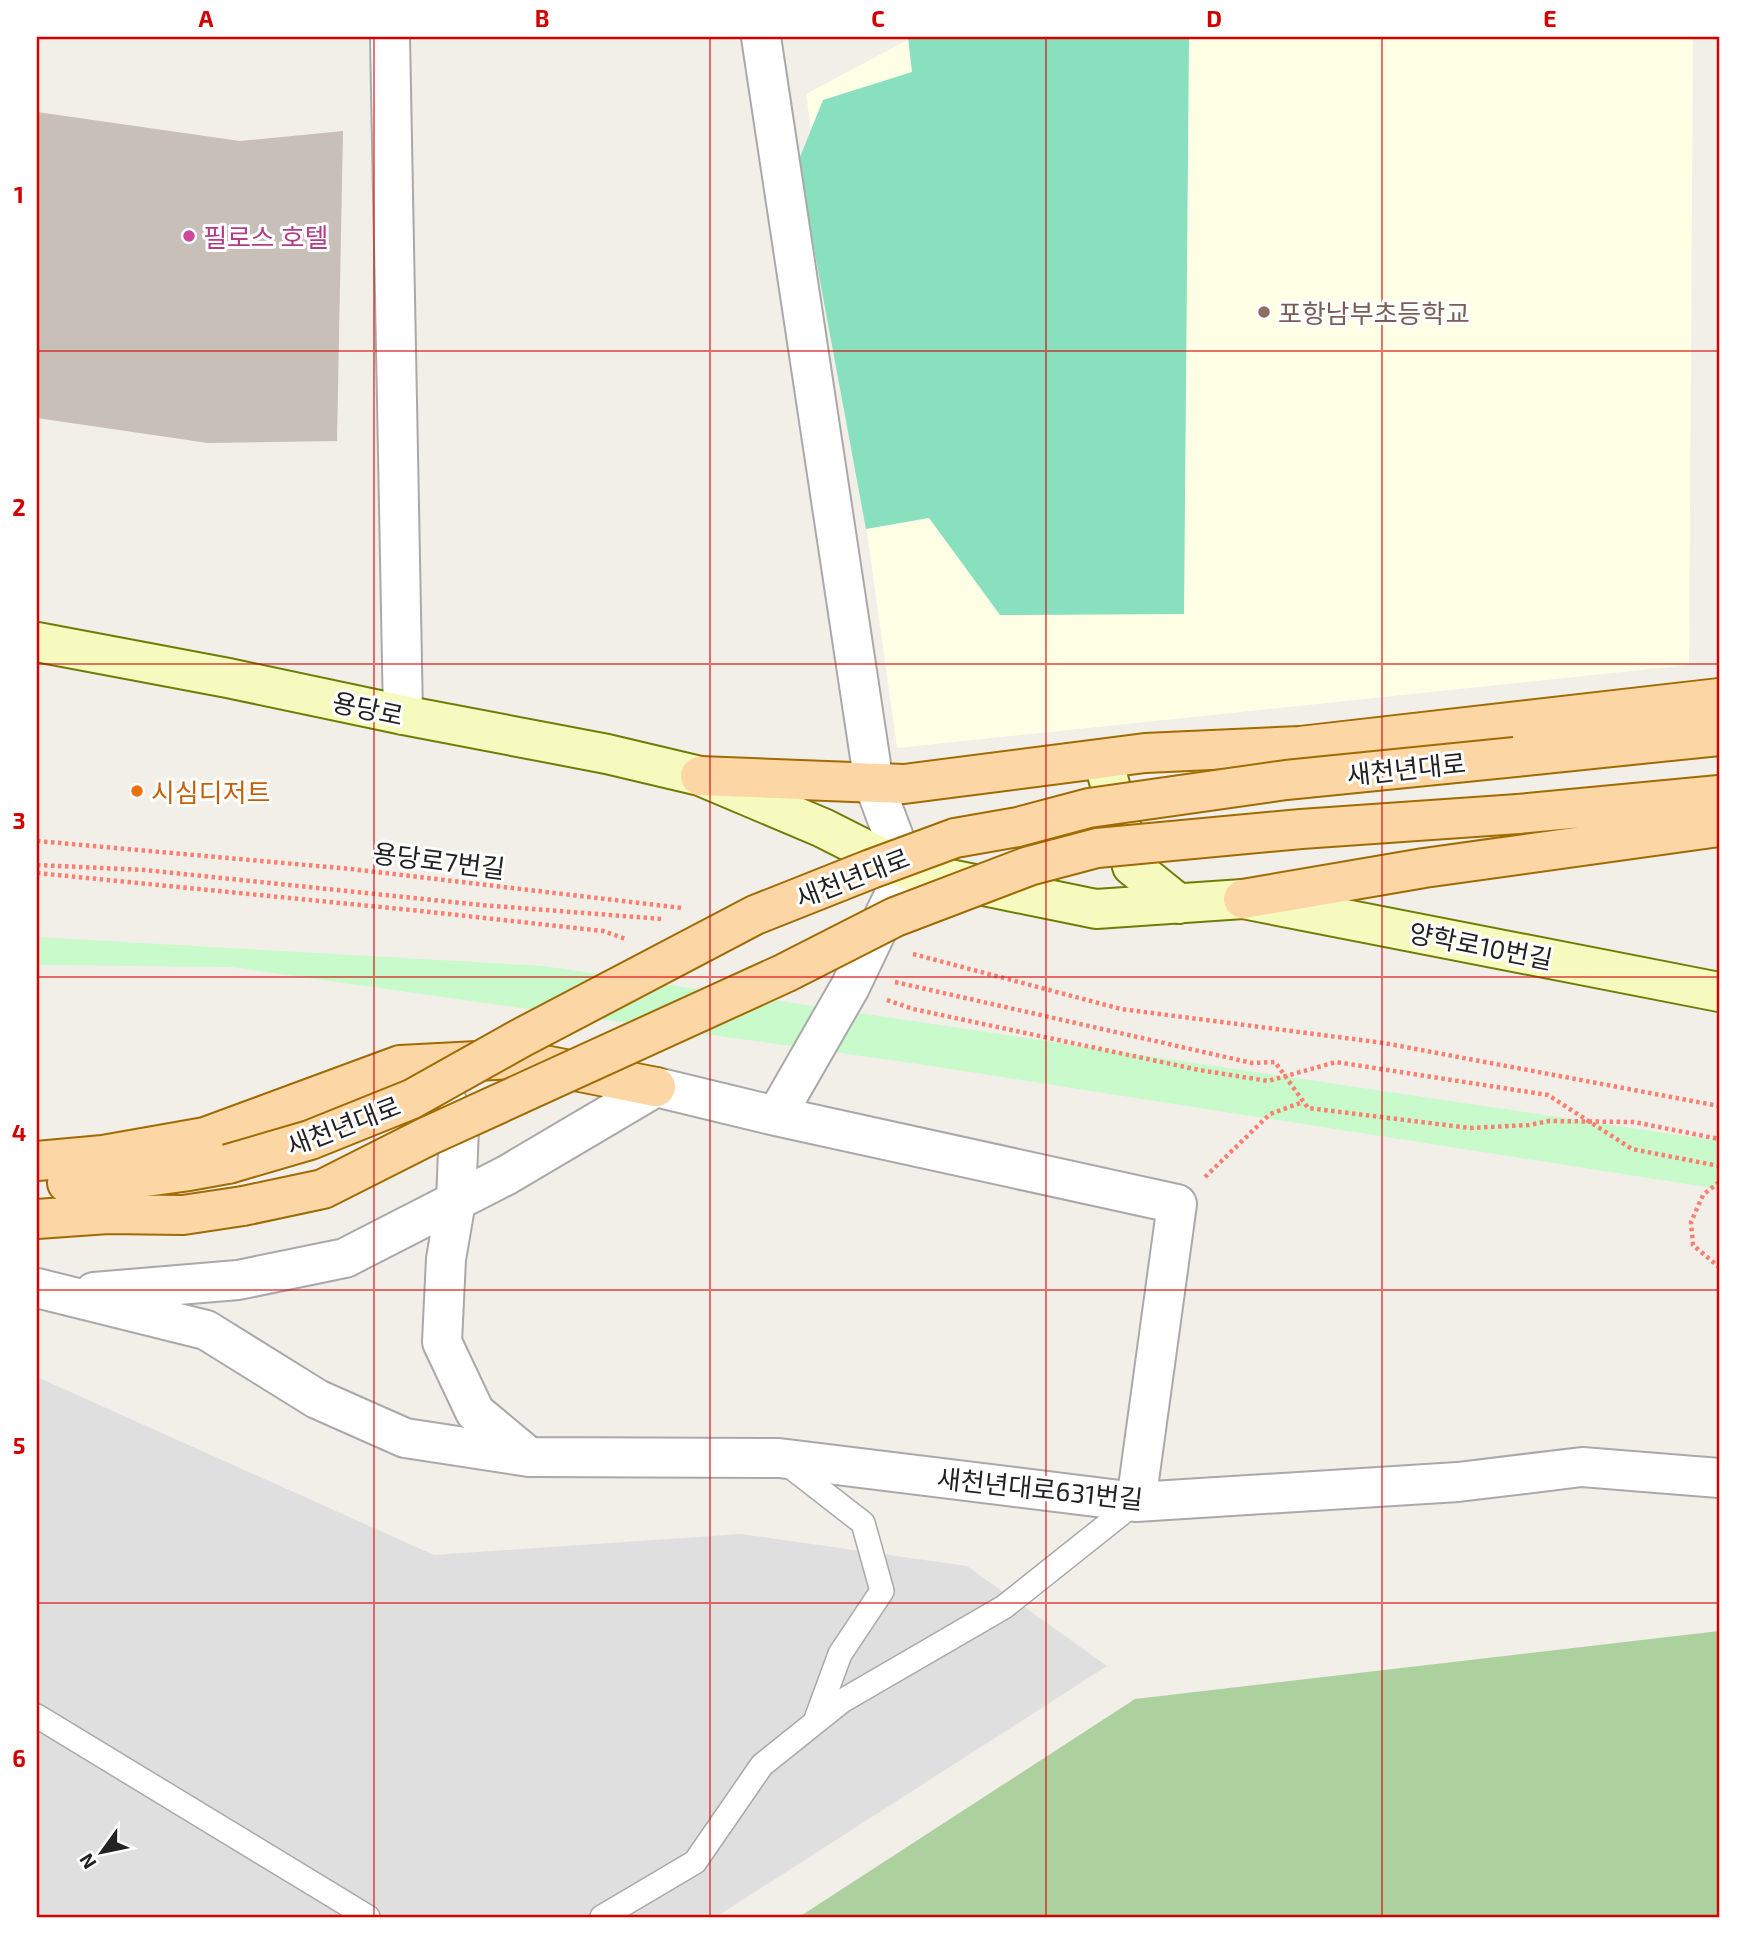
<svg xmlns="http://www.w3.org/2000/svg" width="1756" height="1954" font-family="'Exo 2','Noto Sans KR',sans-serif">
	<rect width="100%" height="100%" fill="#f2efe9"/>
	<path fill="#e0dfdf" d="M37 1377 434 1555 741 1534 967 1566 1107 1666 716 1917H37Z"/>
	<path fill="#ffffe5" d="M913 37H1693L1689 665 897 748 806 94Z"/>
	<path fill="#add19e" d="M1719 1631V1917H799L1135 1699Z"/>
	<path fill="#c8facc" d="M37 937 543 966 1719 1141V1189L932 1066 231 967 37 965Z"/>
	<path fill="#88e0be" d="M908 37H1189L1184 614 1000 615 929 518 866 529 798 162 823 100 912 72Z"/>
	<path fill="#c7bfb8" d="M37 112 240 141 343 131 337 441 208 443 37 418Z"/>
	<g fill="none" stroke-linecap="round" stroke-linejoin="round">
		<defs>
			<path id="service" d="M787 1464 863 1523 882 1591 840 1654 815 1722
				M37 1716 368 1917
				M602 1917 695 1862 762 1765 842 1701 1004 1607 1136 1502"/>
			<path id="minor" d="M390 37 403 715
				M761 37 874 784 906 870 850 987 776 1116
				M406 1070 449 1105 459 1128 456 1201 446 1259 442 1342 475 1412 529 1457
				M37 1288 206 1330 317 1399 405 1438 529 1457 779 1458 1136 1502 1458 1482 1582 1467 1719 1478
				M94 1292 238 1280 345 1258 507 1175 656 1087 776 1116 1177 1204 1136 1502"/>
			<path id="secondary" d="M37 642 228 678 403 715 607 754 700 776 823 828 906 870 1096 909 1243 899 1719 992
				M1103 759 1132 866 1179 904"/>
			<path id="primary" d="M1515 757 1719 736
				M700 776 904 784 1145 753 1300 746 1719 698
				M1518 814 1719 795
				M1243 899 1424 868 1719 827
				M37 1161 103 1155 205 1137 400 1065 514 1059 656 1087
				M67 1183C121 1181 174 1175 228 1164
				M37 1219 108 1214 183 1215 243 1206"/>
		</defs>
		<use href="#service" stroke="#a9a9a9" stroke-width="26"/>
		<use href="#minor" stroke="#a9a9a9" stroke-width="42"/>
		<use href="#secondary" stroke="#707d05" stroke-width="42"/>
		<use href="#primary" stroke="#a06b00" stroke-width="42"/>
		<path stroke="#fa8072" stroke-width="4.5" stroke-dasharray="3.5 3.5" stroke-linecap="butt" d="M37 841 351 869 682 908
			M37 865 145 870 481 905 662 919
			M37 873 421 911 603 931 626 939
			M913 954 1121 1009 1384 1043 1719 1106
			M895 982 1252 1063 1275 1062 1308 1108 1470 1128 1529 1125 1549 1121 1634 1122 1719 1139
			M887 1000 913 1009 1199 1070 1268 1081 1336 1062 1548 1095 1632 1149 1719 1166
			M1205 1177 1270 1114 1303 1102
			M1719 1182 1703 1195 1691 1222 1693 1245 1719 1267"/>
		<use href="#service" stroke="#fff" stroke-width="23"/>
		<use href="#minor" stroke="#fff" stroke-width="38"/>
		<use href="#secondary" stroke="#f7fabf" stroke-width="38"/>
		<use href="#primary" stroke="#fcd6a4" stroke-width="38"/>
		<defs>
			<path id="primary-bridge" d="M228 1164 310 1140 412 1099 519 1039 755 915 871 869 955 838 1018 827 1089 808 1286 780 1515 757
				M243 1206 323 1189 428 1136 785 973 895 917 1029 866 1097 848 1301 829 1518 814"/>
		</defs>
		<use href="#primary-bridge" stroke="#a06b00" stroke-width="42" stroke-linecap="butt"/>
		<use href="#primary-bridge" stroke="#fcd6a4" stroke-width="38"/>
	</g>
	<path fill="none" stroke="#d40000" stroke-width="2" stroke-opacity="0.55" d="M374 37V1917M710 37V1917M1046 37V1917M1382 37V1917M37 351H1719M37 664H1719M37 977H1719M37 1290H1719M37 1603H1719"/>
	<circle fill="#d1479c" stroke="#fff" stroke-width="2.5" cx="189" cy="236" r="7"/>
	<circle fill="#8d6e63" stroke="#fff" stroke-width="2.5" cx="1264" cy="312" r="7"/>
	<circle fill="#e8710a" stroke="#fff" stroke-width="2.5" cx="137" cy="791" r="7"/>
	<g text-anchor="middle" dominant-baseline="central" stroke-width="6" stroke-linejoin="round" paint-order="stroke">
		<g font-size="26" fill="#b23c85" stroke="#fff" text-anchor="start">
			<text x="203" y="236">필로스 호텔</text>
		</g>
		<g font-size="26" fill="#785e54" stroke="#fff" text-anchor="start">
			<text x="1278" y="312">포항남부초등학교</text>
		</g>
		<g font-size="26" fill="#222" stroke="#fff">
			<text transform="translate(368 708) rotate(12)">용당로</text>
			<text transform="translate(1406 768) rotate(-6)">새천년대로</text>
			<text transform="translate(439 860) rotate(7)">용당로7번길</text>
			<text transform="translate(852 877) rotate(-21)">새천년대로</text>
			<text transform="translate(1481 945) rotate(11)">양학로10번길</text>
			<text transform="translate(343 1125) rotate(-21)">새천년대로</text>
			<text transform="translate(1040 1488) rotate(6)">새천년대로631번길</text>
		</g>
		<g font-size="26" fill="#c56008" stroke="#fff" text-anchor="start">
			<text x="151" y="791">시심디저트</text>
		</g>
	</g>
	<rect width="1756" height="1954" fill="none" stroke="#ffffff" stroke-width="77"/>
	<g transform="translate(102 1852) rotate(237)" stroke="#ffffff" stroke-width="5" paint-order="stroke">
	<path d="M0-5L12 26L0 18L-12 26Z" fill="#222222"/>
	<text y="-10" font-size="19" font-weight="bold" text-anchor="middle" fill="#222222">N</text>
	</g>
	<rect x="38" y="38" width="1680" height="1878" fill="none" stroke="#d40000" stroke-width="2.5"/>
	<g font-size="23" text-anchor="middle" font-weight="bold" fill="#d40000">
		<text x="206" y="27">A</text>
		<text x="542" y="27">B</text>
		<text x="878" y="27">C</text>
		<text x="1214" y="27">D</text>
		<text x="1550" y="27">E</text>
		<text x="19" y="203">1</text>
		<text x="19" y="516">2</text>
		<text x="19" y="829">3</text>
		<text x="19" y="1141">4</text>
		<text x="19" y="1454">5</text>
		<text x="19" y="1767">6</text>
	</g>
</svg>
